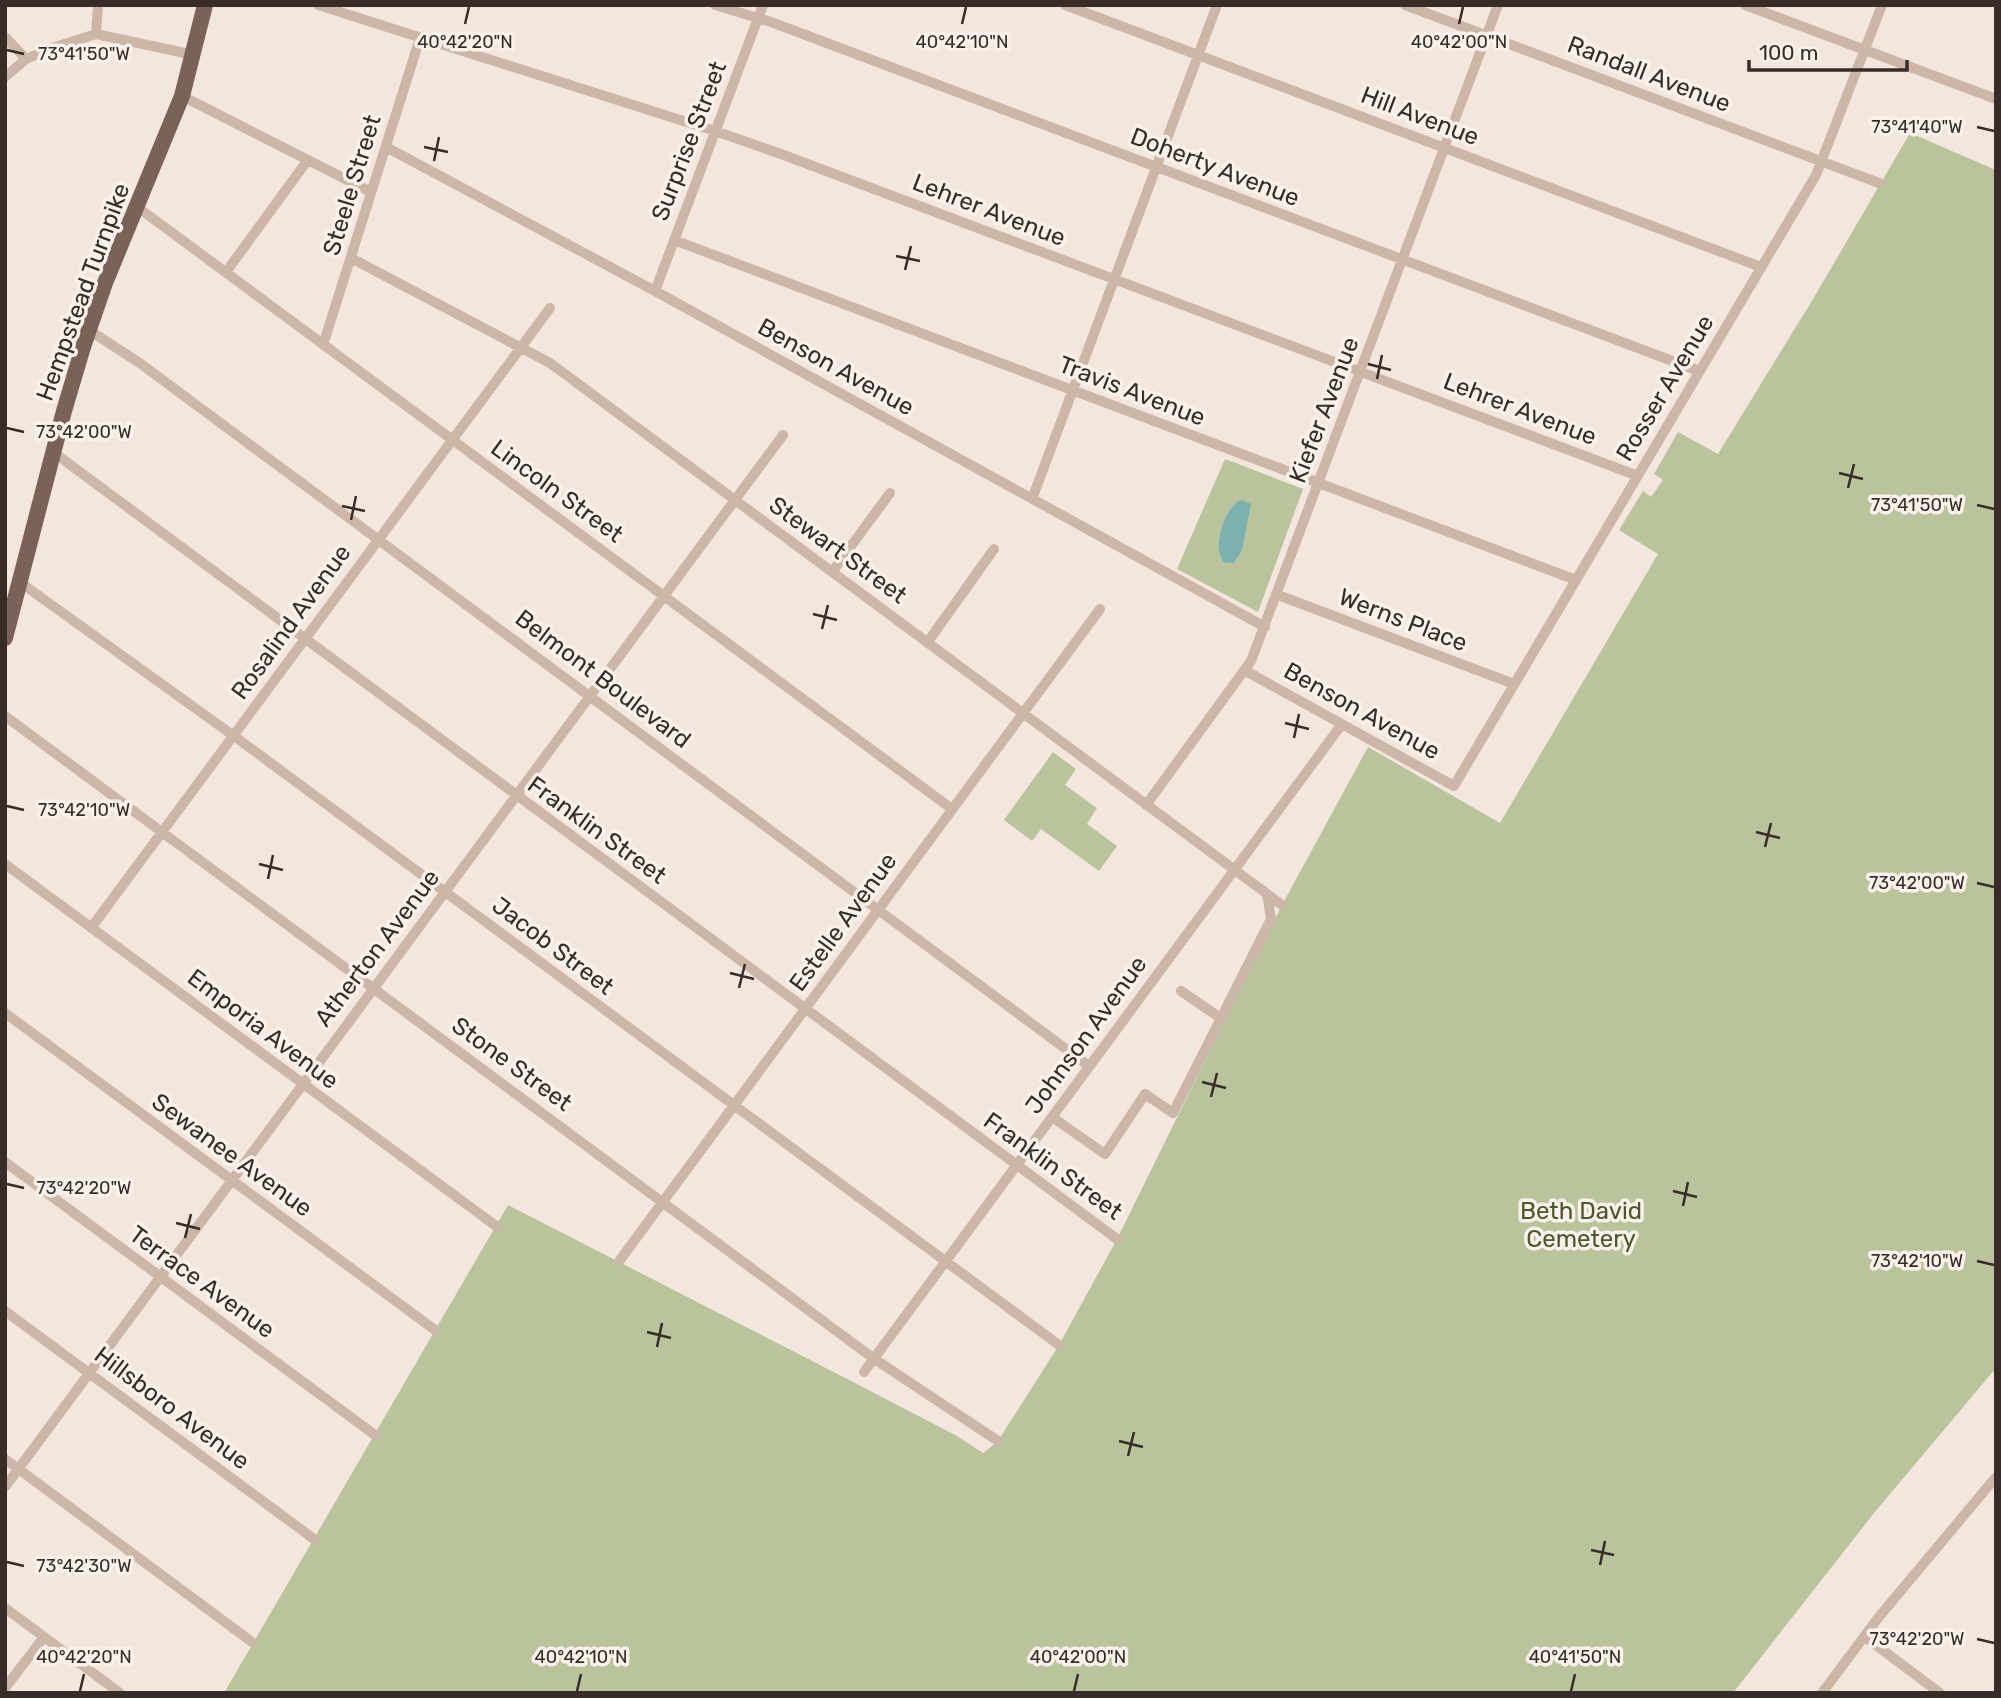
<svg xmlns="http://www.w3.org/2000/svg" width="2001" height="1698" font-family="Rubik,sans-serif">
	<rect width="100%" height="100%" fill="#f3e7dd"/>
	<path fill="#b9c39c" d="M1910 133 1996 170V1368L1874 1513 1733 1693H224L508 1205 855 1383 957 1436 983 1453 998 1441 1059 1345 1117 1239 1282 905 1368 747 1500 823 1658 554 1619 530 1643 491 1651 497 1663 480 1654 474 1678 432 1718 454 1813 299Z
		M1225 459 1303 489 1258 612 1177 569Z
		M1053 752 1076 769 1065 785 1097 808 1087 824 1117 846 1099 871 1041 829 1032 841 1004 820Z"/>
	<path fill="#7bb1af" d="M1242 500 1251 504 1242 550 1234 563 1223 562C1222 558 1220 555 1219 551 1217 535 1227 504 1242 500Z"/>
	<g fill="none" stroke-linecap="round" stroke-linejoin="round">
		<path stroke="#ccb6a8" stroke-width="10" d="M318 5 715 131 781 154 1638 476
			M715 5 771 22 1699 371
			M1065 5 1761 267
			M1405 5 1879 183
			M1745 5 1996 99
			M96 34 194 55
			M96 34 98 5
			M5 37 26 59
			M5 77 26 59 52 48 96 34
			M182 96 371 192
			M386 147 655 291 1265 627
			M136 206 952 809
			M674 240 1576 580
			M351 258 550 363 1282 905
			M226 272 307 161
			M655 291 763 5
			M89 330 141 364 1089 1066
			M323 345 420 38
			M53 452 1117 1239
			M1032 499 1217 5
			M832 572 890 493
			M21 583 234 736 1059 1345
			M1278 595 1514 684
			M927 643 994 549
			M1244 670 1454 786 1816 175 1882 5
			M5 716 873 1358 998 1441
			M1146 805 1251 661 1498 5
			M5 864 496 1226
			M91 928 550 308
			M1181 991 1222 1019
			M5 1013 435 1330
			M1052 1117 1105 1154 1145 1094 1173 1113 1271 919 1267 894
			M5 1162 375 1435
			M620 1260 1100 609
			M5 1311 314 1539
			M864 1372 1342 724
			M5 1459 252 1642
			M5 1487 783 435
			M5 1608 120 1693
			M1865 1637 1940 1693
			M5 1688 44 1637
			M1822 1693 1878 1618 1996 1477"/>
		<path stroke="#7b6259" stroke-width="16" d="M5 638 64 411 83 347 105 283 182 96 205 5"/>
	</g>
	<path fill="none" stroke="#382c29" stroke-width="2.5" d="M465 24 469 7M962 24 966 7M1459 24 1463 7M7 50 24 54M1977 127 1994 131M424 147 448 152M434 161 439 137M896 256 920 261M905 270 911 246M1368 364 1391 370M1377 379 1382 355M7 428 24 432M1839 473 1863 479M1848 488 1854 464M1977 505 1994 509M342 506 365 511M351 520 356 496M813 614 837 620M822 629 828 605M1285 723 1309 729M1294 738 1299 714M7 806 24 810M1756 832 1780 838M1765 847 1771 823M259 864 283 870M268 879 273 855M1977 883 1994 887M730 973 754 979M739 988 745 964M1202 1082 1226 1088M1211 1097 1217 1073M7 1184 24 1188M1673 1191 1697 1197M1683 1206 1688 1182M176 1223 200 1229M185 1238 191 1214M1977 1261 1994 1265M647 1332 671 1338M657 1347 662 1323M1119 1441 1143 1447M1128 1456 1134 1432M1591 1550 1614 1555M7 1562 24 1566M1600 1565 1605 1541M1977 1639 1994 1643M80 1691 84 1674M577 1691 581 1674M1074 1691 1078 1674M1571 1691 1575 1674"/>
	<g text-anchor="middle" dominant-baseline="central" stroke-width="7" stroke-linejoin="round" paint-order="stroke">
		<g font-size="24" fill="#382c29" stroke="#faf1ea">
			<text transform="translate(1649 74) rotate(21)">Randall Avenue</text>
			<text transform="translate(1420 116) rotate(21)">Hill Avenue</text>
			<text transform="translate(689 141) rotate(-69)">Surprise Street</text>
			<text transform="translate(1215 167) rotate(21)">Doherty Avenue</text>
			<text transform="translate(352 185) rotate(-73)">Steele Street</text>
			<text transform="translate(989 210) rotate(21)">Lehrer Avenue</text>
			<text transform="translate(83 292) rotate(-70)">Hempstead Turnpike</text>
			<text transform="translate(836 367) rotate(29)">Benson Avenue</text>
			<text transform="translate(1665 388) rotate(-59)">Rosser Avenue</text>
			<text transform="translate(1132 391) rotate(21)">Travis Avenue</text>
			<text transform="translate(1520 409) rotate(21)">Lehrer Avenue</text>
			<text transform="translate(1324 410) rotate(-69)">Kiefer Avenue</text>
			<text transform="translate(557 491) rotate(36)">Lincoln Street</text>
			<text transform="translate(838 550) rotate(36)">Stewart Street</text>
			<text transform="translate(1403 620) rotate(21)">Werns Place</text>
			<text transform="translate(291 622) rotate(-54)">Rosalind Avenue</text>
			<text transform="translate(603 679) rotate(37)">Belmont Boulevard</text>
			<text transform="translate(1362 711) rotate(29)">Benson Avenue</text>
			<text transform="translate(597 830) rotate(36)">Franklin Street</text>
			<text transform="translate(843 922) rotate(-54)">Estelle Avenue</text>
			<text transform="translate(553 946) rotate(37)">Jacob Street</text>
			<text transform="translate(377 948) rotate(-53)">Atherton Avenue</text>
			<text transform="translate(263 1029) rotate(37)">Emporia Avenue</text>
			<text transform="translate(1086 1035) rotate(-54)">Johnson Avenue</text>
			<text transform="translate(512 1064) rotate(36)">Stone Street</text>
			<text transform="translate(232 1155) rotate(36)">Sewanee Avenue</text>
			<text transform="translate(1053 1166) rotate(36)">Franklin Street</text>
			<text transform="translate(202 1282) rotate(36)">Terrace Avenue</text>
			<text transform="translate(172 1408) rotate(37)">Hillsboro Avenue</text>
		</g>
		<g font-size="24" fill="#4b582b" stroke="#faf1ea">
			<text x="1581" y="1211">Beth David<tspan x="1581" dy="28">Cemetery</tspan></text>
		</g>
	</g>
	<g font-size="18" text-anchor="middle" fill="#382c29" stroke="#faf1ea" stroke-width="7" stroke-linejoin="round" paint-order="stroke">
		<text x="465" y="48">40°42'20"N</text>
		<text x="962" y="48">40°42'10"N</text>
		<text x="1459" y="48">40°42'00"N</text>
		<text x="84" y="60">73°41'50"W</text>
		<text x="1917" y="133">73°41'40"W</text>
		<text x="84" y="438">73°42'00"W</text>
		<text x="1917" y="511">73°41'50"W</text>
		<text x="84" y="816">73°42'10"W</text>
		<text x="1917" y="889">73°42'00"W</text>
		<text x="84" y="1194">73°42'20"W</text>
		<text x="1917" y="1267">73°42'10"W</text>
		<text x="84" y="1572">73°42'30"W</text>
		<text x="1917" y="1645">73°42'20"W</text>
		<text x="84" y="1663">40°42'20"N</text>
		<text x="581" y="1663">40°42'10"N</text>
		<text x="1078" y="1663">40°42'00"N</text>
		<text x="1575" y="1663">40°41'50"N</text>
	</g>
	<rect width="2001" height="1698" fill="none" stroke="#382c29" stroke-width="14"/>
	<path d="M1749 60v10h158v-10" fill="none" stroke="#382c29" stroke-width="3.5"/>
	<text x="1759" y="60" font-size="21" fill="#382c29" stroke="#faf1ea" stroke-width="5" paint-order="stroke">100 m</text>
</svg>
